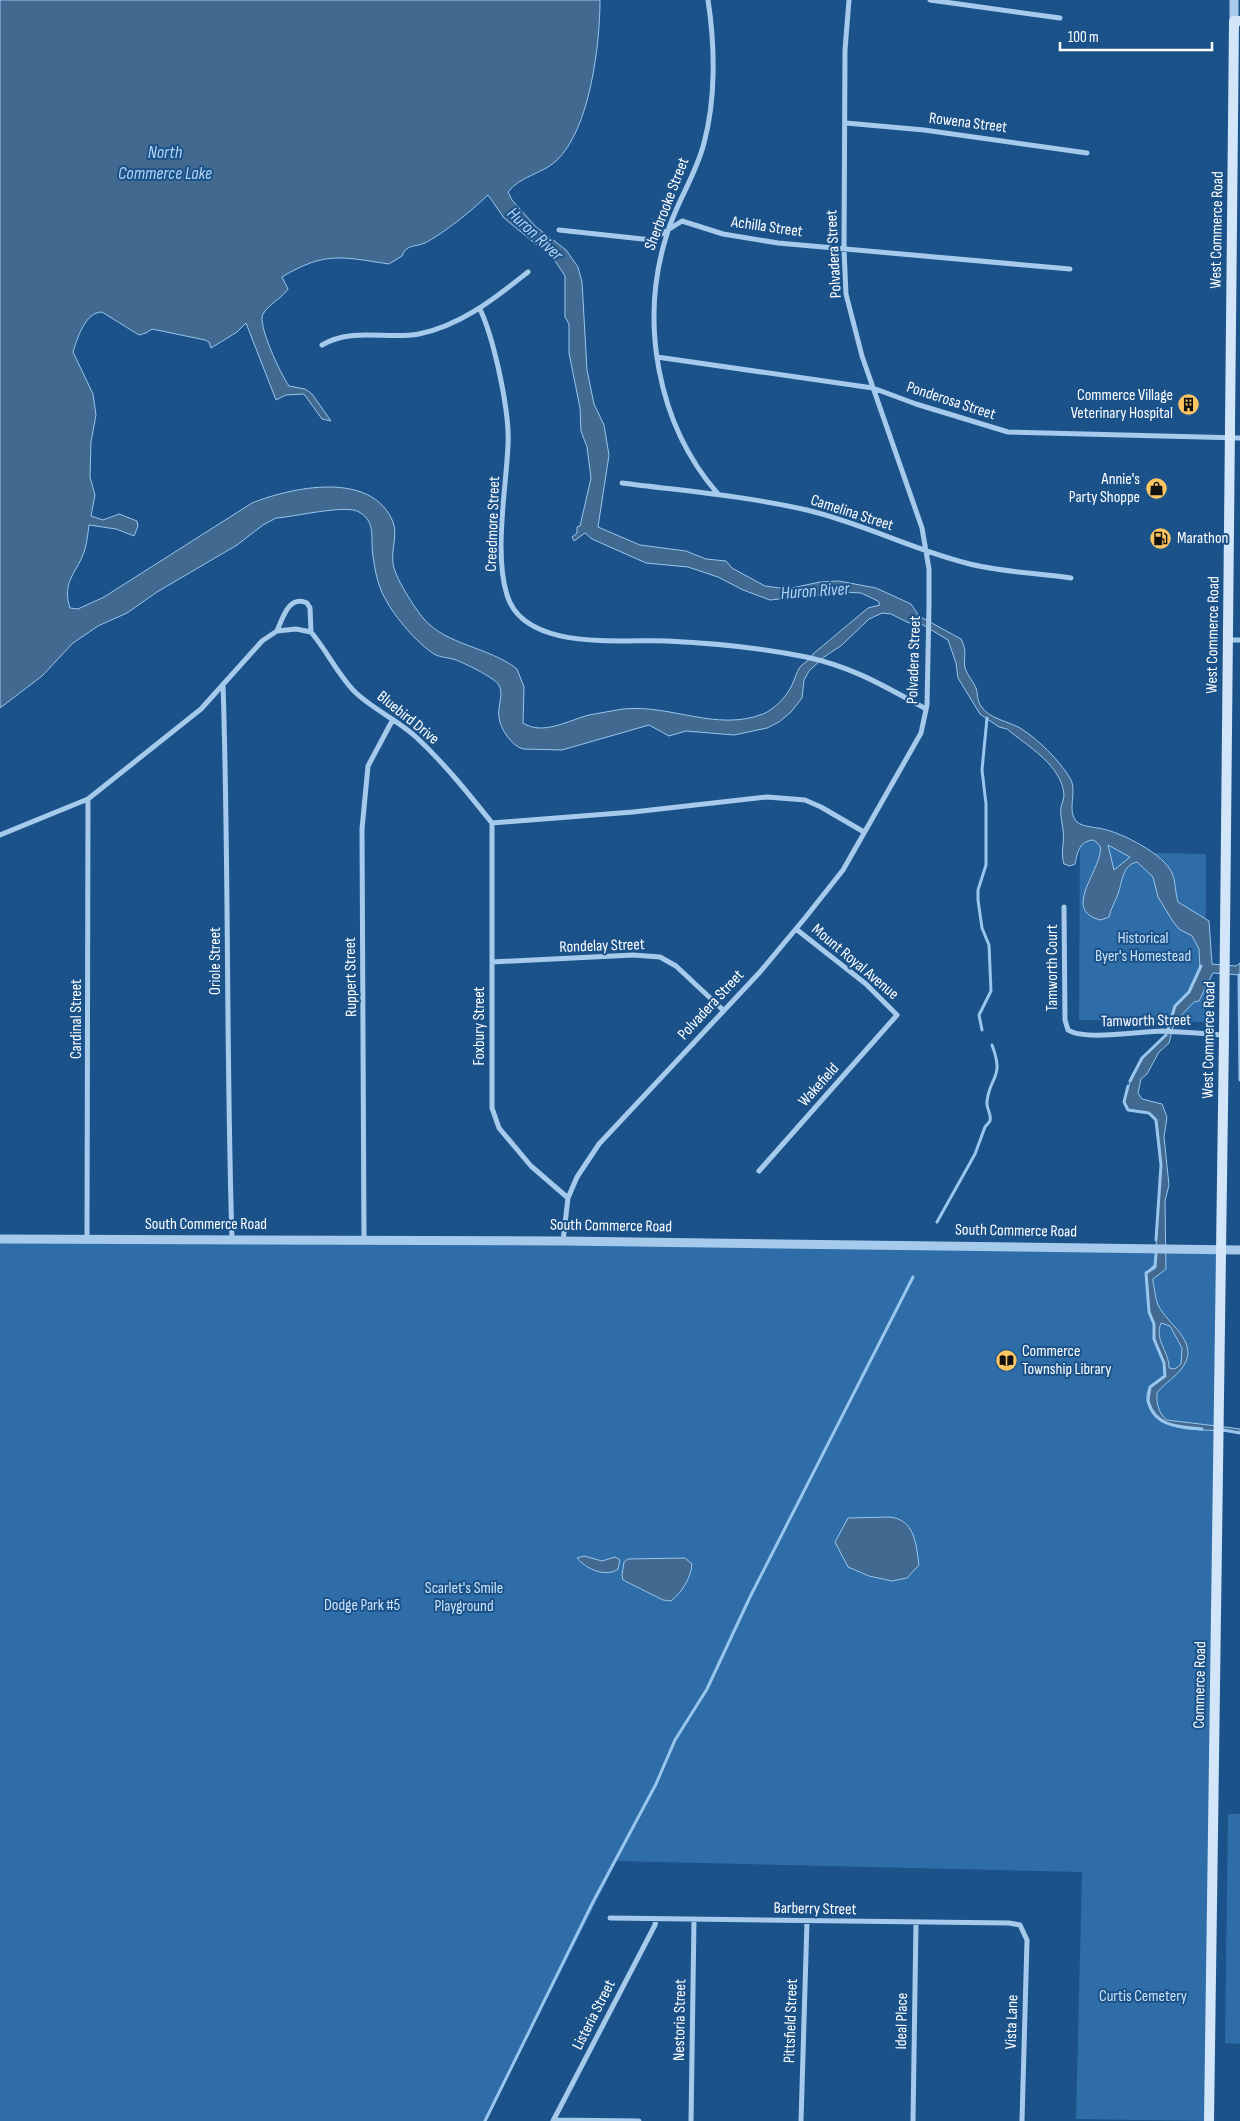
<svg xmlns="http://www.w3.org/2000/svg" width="1240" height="2121" font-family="'Sofia Sans Condensed',sans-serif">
	<rect width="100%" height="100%" fill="#1b5289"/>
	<path fill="#2e6da7" d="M1080 831 1150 853 1206 854 1205 1022 1079 1020Z
		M0 1241 1134 1248 1220 1251 1205 2121 1076 2119 1082 1872 617 1861 485 2121H0Z
		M1228 1814H1240V2044L1225 2043Z"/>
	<path fill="#426a91" stroke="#98c6ee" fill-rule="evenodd" d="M0 0H600C600 44 590 130 556 161 542 174 520 176 508 192L512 200 535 226 566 250 578 267 582 282 587 370 594 404 604 425 609 455 598 527 640 545 686 551 706 559 726 561 732 568 765 586 787 589 820 582 839 581 876 588 911 604 919 616 961 639C968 652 963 657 965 668 967 675 973 681 976 688 978 694 977 701 981 706 989 719 1008 721 1020 728 1039 740 1058 759 1070 778 1078 791 1066 811 1077 822 1083 827 1095 827 1103 829 1122 833 1164 854 1172 873 1176 882 1175 892 1178 902L1209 921 1212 964 1236 966 1240 963V975L1213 973 1199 1001 1194 1002 1177 1020 1173 1027 1169 1043 1159 1052 1147 1074 1141 1079 1138 1093 1142 1099 1162 1104 1167 1117 1164 1137 1169 1185 1165 1201 1166 1269 1153 1279V1282C1155 1289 1155 1298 1158 1305 1167 1324 1199 1341 1184 1365 1178 1376 1165 1382 1157 1393 1156 1402 1159 1415 1167 1420L1233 1428 1240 1429V1433C1211 1426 1164 1439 1149 1405 1146 1400 1146 1392 1150 1387 1154 1382 1161 1381 1165 1376L1164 1363 1154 1339V1325L1149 1312 1146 1273 1155 1264 1161 1165 1156 1119 1149 1113 1128 1110 1124 1102 1132 1075 1142 1058 1165 1037 1175 1006 1189 992 1200 969 1199 949 1192 936 1179 929 1172 920 1158 897 1153 877 1137 862C1122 865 1122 883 1118 894 1115 902 1111 908 1109 917L1101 920C1059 911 1105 866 1100 846L1094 840C1079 841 1078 851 1075 864L1070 866 1064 864C1060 852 1065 842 1063 830 1062 822 1060 815 1061 807 1062 803 1064 799 1064 795 1062 765 1027 746 1007 729L999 727 980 714 958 678 956 663 948 640 918 622 909 623 891 614 882 613 869 619 842 645 824 657 809 671 804 680 802 698 791 712 779 722 767 728 734 735 686 731 669 736 649 725 562 750 523 749C512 746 500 729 499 717 497 707 505 692 498 684 493 677 464 663 456 660 448 657 441 658 434 654 418 644 394 616 386 600 378 587 375 571 373 556 370 540 377 522 359 512 346 504 294 517 276 518L263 525 237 545 157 592 127 613 98 626 73 643 42 676 0 708ZM488 195 504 218 543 250 550 253 565 276V317L569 324V353L580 408 581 431 587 447 591 478 580 526 577 527V533L572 537 574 541 585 533 592 539 646 563 688 567 718 577 743 590 770 600 845 592 861 593 878 601 880 605 868 608 813 654C810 661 804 662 800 667 796 673 795 679 792 685 787 696 775 709 763 714 717 732 670 704 623 709 611 711 600 713 589 715 569 720 543 736 523 723L524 687 517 669C489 647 446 645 424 619 415 609 394 576 393 563 391 549 398 535 393 522 372 470 292 487 252 503L104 597 78 609 70 608C61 580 78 573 85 549 87 542 88 533 89 525L116 529 134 536 138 526 137 521 119 514 103 520 91 516 95 495 90 477 91 442 96 415 93 394 73 352C77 339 85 312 102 312L139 335 146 333 152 329 205 340 209 342 211 348 237 332 246 323 276 400 286 395 304 394 322 419 331 421 312 394 305 389 289 386C281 375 257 324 263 314 269 304 281 299 288 289L282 277C325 251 342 257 389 264L402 256C406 244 416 247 425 243 447 231 470 212 488 195ZM1108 845 1130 857 1114 870ZM1161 1323 1170 1326 1182 1348 1181 1364 1175 1369 1169 1368C1169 1350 1154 1341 1161 1323Z
		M889 1517C915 1519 916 1544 919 1565L907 1578 892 1581 869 1576 848 1567 835 1542 848 1518Z
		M584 1556 602 1561 615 1557 620 1560 618 1569C606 1578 586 1569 577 1558Z
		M685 1558 692 1564C691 1578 682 1592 671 1601L663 1600 623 1580 622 1575 624 1562 628 1559Z"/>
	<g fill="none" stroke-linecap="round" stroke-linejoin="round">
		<path stroke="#98c6ee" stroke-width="3" d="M1239 975 1240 1080
			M1168 1029 1175 1006 1189 992 1201 966
			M982 1030 979 1015 991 991 989 945 982 928 978 900V890L986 865V804L982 770 987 718
			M1130 1081 1142 1058 1166 1035
			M1128 1086 1124 1102 1128 1110 1149 1113 1156 1120 1161 1165 1156 1240
			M937 1222 975 1154 985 1127 990 1121C992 1114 986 1109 987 1102 989 1076 1005 1079 992 1045
			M1156 1254 1155 1267 1146 1273 1149 1312 1154 1324V1339L1164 1363 1165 1376 1150 1387 1148 1401C1155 1427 1179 1427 1202 1429
			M1223 1430 1240 1433
			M485 2121 593 1902 656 1784 675 1740 707 1689 750 1597 913 1277"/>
		<path stroke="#a5caec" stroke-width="5" d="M708 0C715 45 716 99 704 143 696 175 676 203 667 234 639 321 657 424 718 494
			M930 0 1060 18
			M846 123 924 130 1087 153
			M559 230 652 240 682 221 723 234 778 243 1070 269
			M480 309C494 339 510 412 508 445 506 490 494 553 507 595 524 652 622 639 667 641 711 643 762 648 806 657 853 667 884 686 926 709
			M322 345C352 327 387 340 419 334 462 325 495 298 528 272
			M657 357 873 388 916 404 1008 432 1240 438
			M622 483C684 491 746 496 807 510 862 523 911 549 966 563 999 572 1037 573 1071 578
			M277 631C283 617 289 595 307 603L310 608 311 632
			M1228 640H1240
			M223 684C229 869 226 1054 232 1239
			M492 823V1108L499 1128 531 1166 568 1198
			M492 823 633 812 767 797 805 800 821 807 864 832
			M0 835 88 799 201 709 262 641 277 631 296 629 311 632C327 651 337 673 354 691 372 709 398 720 416 737 444 763 468 793 492 823
			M1064 907 1065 1020 1068 1030C1085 1041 1141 1031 1163 1031 1183 1032 1204 1033 1224 1035
			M492 962 633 955 660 957 676 966 723 1010
			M759 1171 897 1015 866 984 796 929
			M87 1239 88 799
			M364 1239 362 829 368 766 392 721
			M563 1241 568 1198 577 1177 599 1144 760 972 805 918 843 870 921 733 927 705 929 605V569L922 528 862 356 846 294 844 250 845 50 849 0
			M610 1918 1009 1923 1020 1925 1027 1940 1022 2121
			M554 2120 639 2121
			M553 2121 655 1925 656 1919
			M691 2121 694 1920
			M801 2121 807 1921
			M913 2121 916 1922"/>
		<path stroke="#a5caec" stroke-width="9" d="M1234 21V0
			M0 1239 563 1241 1240 1250"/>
		<path stroke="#d2e5f9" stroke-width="10" d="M1209 2121 1224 1035 1234 21H1240"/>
	</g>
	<defs>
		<symbol id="building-disc" viewBox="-11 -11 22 22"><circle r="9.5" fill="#fdc662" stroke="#1b5289"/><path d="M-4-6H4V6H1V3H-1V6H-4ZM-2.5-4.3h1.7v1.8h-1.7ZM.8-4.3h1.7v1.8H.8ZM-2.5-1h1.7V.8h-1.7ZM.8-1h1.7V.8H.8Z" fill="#111"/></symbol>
		<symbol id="shop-disc" viewBox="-11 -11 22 22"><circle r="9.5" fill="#fdc662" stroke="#1b5289"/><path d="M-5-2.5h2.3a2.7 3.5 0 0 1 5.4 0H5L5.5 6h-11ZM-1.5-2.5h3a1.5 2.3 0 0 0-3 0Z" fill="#111"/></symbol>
		<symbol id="fuel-disc" viewBox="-11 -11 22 22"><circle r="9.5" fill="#fdc662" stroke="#1b5289"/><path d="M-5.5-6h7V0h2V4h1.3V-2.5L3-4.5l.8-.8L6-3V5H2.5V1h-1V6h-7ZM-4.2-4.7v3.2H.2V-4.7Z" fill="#111"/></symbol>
		<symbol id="library-disc" viewBox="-11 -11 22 22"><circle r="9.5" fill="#fdc662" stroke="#1b5289"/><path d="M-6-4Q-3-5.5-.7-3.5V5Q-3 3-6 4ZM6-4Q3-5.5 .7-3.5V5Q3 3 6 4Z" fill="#111"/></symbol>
	</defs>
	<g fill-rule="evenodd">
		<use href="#building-disc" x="1176" y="392" width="25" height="25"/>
		<use href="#shop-disc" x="1144" y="476" width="25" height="25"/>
		<use href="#fuel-disc" x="1148" y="526" width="25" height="25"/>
		<use href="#library-disc" x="994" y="1348" width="25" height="25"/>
	</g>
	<g text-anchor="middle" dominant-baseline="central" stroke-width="4" stroke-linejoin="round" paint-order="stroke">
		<g font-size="16" fill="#fff" stroke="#1b5289">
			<text transform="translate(968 123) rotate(7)">Rowena Street</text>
			<text transform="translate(667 204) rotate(-69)">Sherbrooke Street</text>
			<text transform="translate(767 227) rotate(8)">Achilla Street</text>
			<text transform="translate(1217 230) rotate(-89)">West Commerce Road</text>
			<text transform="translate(834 254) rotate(-93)">Polvadera Street</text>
			<text transform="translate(951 401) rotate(18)">Ponderosa Street</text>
			<text transform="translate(852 513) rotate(18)">Camelina Street</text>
			<text transform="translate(493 524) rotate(-88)">Creedmore Street</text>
			<text transform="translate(1213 635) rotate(-89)">West Commerce Road</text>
			<text transform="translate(914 660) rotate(-88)">Polvadera Street</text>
			<text transform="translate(408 718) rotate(39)">Bluebird Drive</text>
			<text transform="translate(602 946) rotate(-2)">Rondelay Street</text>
			<text transform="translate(215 961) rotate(-90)">Oriole Street</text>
			<text transform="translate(855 962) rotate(40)">Mount Royal Avenue</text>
			<text transform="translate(1052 968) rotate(-90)">Tamworth Court</text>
			<text transform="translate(351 977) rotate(-91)">Ruppert Street</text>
			<text transform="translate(711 1005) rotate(-47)">Polvadera Street</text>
			<text transform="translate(76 1019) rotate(-90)">Cardinal Street</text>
			<text transform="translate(1146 1021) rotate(-1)">Tamworth Street</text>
			<text transform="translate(479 1026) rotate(-90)">Foxbury Street</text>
			<text transform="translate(1209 1040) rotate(-89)">West Commerce Road</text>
			<text transform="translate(819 1085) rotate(-48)">Wakefield</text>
			<text x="206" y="1224">South Commerce Road</text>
			<text transform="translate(611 1226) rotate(1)">South Commerce Road</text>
			<text transform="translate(1016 1231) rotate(1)">South Commerce Road</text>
			<text transform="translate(1200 1685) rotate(-89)">Commerce Road</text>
			<text transform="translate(815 1909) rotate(1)">Barberry Street</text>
			<text transform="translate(594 2015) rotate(-63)">Listeria Street</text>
			<text transform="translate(680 2020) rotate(-89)">Nestoria Street</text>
			<text transform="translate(791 2021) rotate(-88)">Pittsfield Street</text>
			<text transform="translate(902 2021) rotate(-89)">Ideal Place</text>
			<text transform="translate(1012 2022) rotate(-88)">Vista Lane</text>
		</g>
		<g font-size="16" fill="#fff" stroke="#1b5289" text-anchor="end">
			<text x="1173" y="395">Commerce Village<tspan x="1173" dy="18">Veterinary Hospital</tspan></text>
			<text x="1140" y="479">Annie's<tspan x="1140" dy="18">Party Shoppe</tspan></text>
			<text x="1177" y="538" text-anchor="start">Marathon</text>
			<text x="1022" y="1351" text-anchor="start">Commerce<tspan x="1022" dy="18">Township Library</tspan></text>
		</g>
		<g font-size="16" fill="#cbe3f9" stroke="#1b5289">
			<text x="1143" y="938">Historical<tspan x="1143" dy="18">Byer's Homestead</tspan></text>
			<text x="464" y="1588">Scarlet's Smile<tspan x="464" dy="18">Playground</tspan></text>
			<text x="362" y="1605">Dodge Park #5</text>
			<text x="1143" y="1996">Curtis Cemetery</text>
		</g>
		<g font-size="18" font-style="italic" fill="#b1d4f4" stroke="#1b5289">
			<text x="165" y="152">North<tspan x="165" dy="21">Commerce Lake</tspan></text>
			<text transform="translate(535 234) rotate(43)">Huron River</text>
			<text transform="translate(815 591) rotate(-4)">Huron River</text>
		</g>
	</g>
	<path d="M1060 42v8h152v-8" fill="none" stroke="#ffffff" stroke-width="2.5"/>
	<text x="1068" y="42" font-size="15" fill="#ffffff" stroke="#1b5289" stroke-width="4" paint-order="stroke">100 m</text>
</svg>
